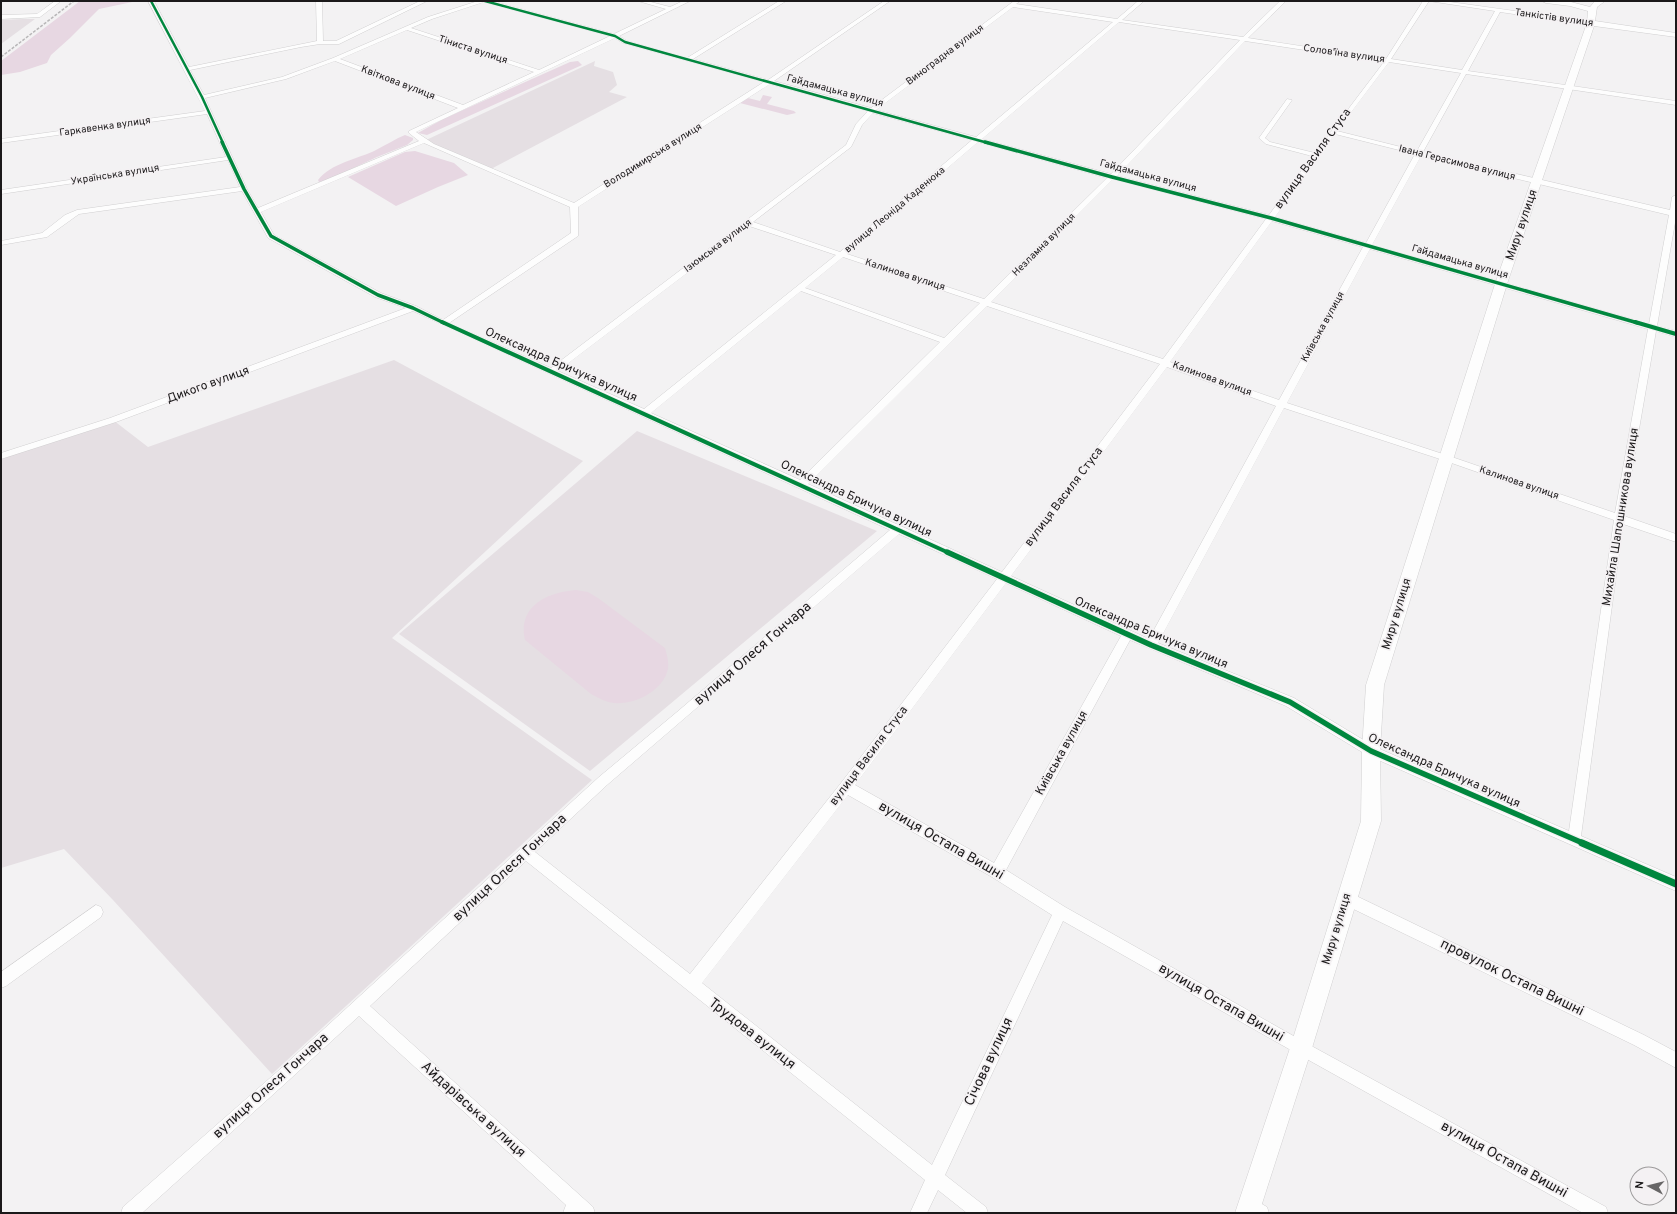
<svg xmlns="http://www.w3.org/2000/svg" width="1677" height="1214" font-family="Overpass,sans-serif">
	<rect width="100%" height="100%" fill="#f3f2f3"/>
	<path fill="#e5dfe3" d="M23 19H35L1 44V20Z
		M595 61 594 66 613 72 617 85 609 92 627 97 489 170 424 141Z
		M394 360 583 461 392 638 592 780 272 1074 113 900 64 849 1 868V456L113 420 148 447Z
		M637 431 877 531 590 771 399 634Z"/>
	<path fill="#e7d7e2" d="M80 1H137L99 9 70 38 51 55 47 63 20 72 1 75V61Z
		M578 61 582 65 427 135 418 133 443 119 570 62Z
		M763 95 772 97 767 104 794 111 796 113 787 115 740 103 748 98 760 101Z
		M405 135 413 138V140L407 145 377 157 326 181 319 182 318 180C331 163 358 159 376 150 386 145 395 139 405 135Z
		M415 151 454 163 468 175 438 187 396 206 348 177 405 152Z
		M576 590 588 592 598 598 665 648C667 655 669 662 668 669 663 691 635 705 614 703 605 702 599 698 591 694L525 640C517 606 548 592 576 590Z"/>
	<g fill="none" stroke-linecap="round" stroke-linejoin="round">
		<defs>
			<path id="street" d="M55 1H61L40 17 1 19V15L37 14Z
				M148 1H154L189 67 317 41 316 1H322L323 41H336L420 1H427L339 44H320L301 47 190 70 204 95 282 77 333 58 428 17 478 1H491L614 34 666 9 638 1H647L670 7 683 1H690L619 36 627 41 687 58 779 1H786L693 59 768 80 884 1H890L774 81 871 108 1014 1H1020L1016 4 1117 19 1138 1H1144L1122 20 1243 37 1280 1H1286L1248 38 1386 59 1423 1H1429L1391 59 1462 70 1495 11 1429 1H1443L1593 22 1594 23 1591 25 1500 12 1468 71 1676 101V105L1466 74 1423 152 1670 210 1672 197 1676 195V217L1657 326 1676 331V337L1656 331 1624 516 1676 534V542L1623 524 1581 836 1676 877V891L1367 755 1286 706 1130 640 1006 870 1065 907 1306 1043 1606 1207 1608 1213H1583L1296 1053 1063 921 945 1175 986 1207 988 1213H967L938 1190 927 1213H910L925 1180 526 861 370 1006 593 1207 595 1213H563L566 1205 359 1016 288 1081 142 1213H121L123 1207 278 1071 599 777 677 712 890 530 413 311 116 422 1 459V453L110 418 406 308 375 297 268 238 242 191 79 214 47 237 1 245V241L42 233 65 215 77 210 240 187 228 160 1 194V190L226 157 207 114 1 143V139L205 111ZM484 2 610 36 539 70 411 28 432 19ZM1013 7 1113 22 976 137 876 110ZM1119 22 1240 40 1111 174 982 139ZM407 30 534 72 463 105 340 59ZM615 38 623 43 764 82 574 203 434 144 416 132ZM1245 41 1384 62 1315 153 1270 142 1265 138 1292 100 1287 99 1259 138 1266 144 1312 156 1269 215 1117 176ZM335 61 458 108 409 131V133L419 141 258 208 247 189 205 98 286 79ZM1389 62 1461 73 1417 151 1337 131ZM770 84 868 111 856 124 846 145 551 368 449 323 578 236V207ZM873 113 972 140 840 252 753 222 851 147 862 125ZM1335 134 1415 154 1366 243 1275 217ZM978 142 1107 178 984 299 847 254ZM424 143 570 207 571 233 443 320 416 306 381 293 274 235 261 212ZM1421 156 1669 215 1649 324 1372 245ZM1113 179 1266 219 1163 359 991 302ZM1272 221 1363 247 1279 400 1170 362ZM749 226 836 255 644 409 558 371ZM1370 249 1648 329 1615 513 1449 456 1287 403ZM843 257 980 303 944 338 805 288ZM801 291 940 342 800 480 651 413ZM987 306 1160 364 1002 572 808 484ZM1167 367 1276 406 1149 639 1011 576ZM1284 408 1443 460 1614 520 1569 831 1375 747 1294 698 1158 643ZM899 534 997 579 841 783 690 974 535 852 607 785ZM1006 583 1121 636 994 863 855 785ZM848 795 992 877 1052 915 932 1165 702 983Z
				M1346 891 1644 1035 1676 1052V1068L1634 1045 1341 903 1339 898 1341 893Z
				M96 905 101 907 103 912 101 917 6 986 1 988V972Z
				M1250 1197 1267 1207 1269 1213H1247L1244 1211 1242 1205 1244 1199Z"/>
			<path id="secondary" d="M1542 1 1571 2 1590 7 1595 1H1605L1597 7 1595 21 1676 33V37L1594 26 1507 284 1384 685 1380 751 1381 821 1312 1048 1259 1213H1235L1290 1048 1361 821 1362 751 1366 685 1495 284 1587 23 1588 11 1570 6 1546 3Z"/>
		</defs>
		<use href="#street" stroke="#d1d0d1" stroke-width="1"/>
		<use href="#secondary" stroke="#d1d0d1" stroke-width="1"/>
		<use href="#street" fill="#fdfdfd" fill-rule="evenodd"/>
		<use href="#secondary" fill="#fdfdfd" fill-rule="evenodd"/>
		<path stroke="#b8b7b8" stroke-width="1.5" stroke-dasharray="3 1.5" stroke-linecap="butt" d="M1 57 74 1"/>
		<defs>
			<path id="cycleway-far4" d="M151 1 202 97 223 143
				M485 1 615 36 625 42 988 143"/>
			<path id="cycleway-far3" d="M222 142 244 189 271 236 378 295 413 308 444 323
				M985 142 1112 177 1271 218 1638 323"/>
			<path id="cycleway-far2" d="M442 322 949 553
				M1635 322 1676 334"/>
			<path id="cycleway-far1" d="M947 552 1151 645 1290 702 1371 751 1585 844"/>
			<path id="cycleway" d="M1582 843 1676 884"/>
		</defs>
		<use href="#cycleway-far4" stroke="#f4f1f3" stroke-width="4"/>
		<use href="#cycleway-far3" stroke="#f4f1f3" stroke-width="5"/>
		<use href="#cycleway-far2" stroke="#f4f1f3" stroke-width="6"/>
		<use href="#cycleway-far1" stroke="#f4f1f3" stroke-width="8"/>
		<use href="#cycleway" stroke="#f4f1f3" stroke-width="10"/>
		<use href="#cycleway-far4" stroke="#00873e" stroke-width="2.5"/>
		<use href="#cycleway-far3" stroke="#00873e" stroke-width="3.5"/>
		<use href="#cycleway-far2" stroke="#00873e" stroke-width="4"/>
		<use href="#cycleway-far1" stroke="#00873e" stroke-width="5.5"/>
		<use href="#cycleway" stroke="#00873e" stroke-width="7"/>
	</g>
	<g text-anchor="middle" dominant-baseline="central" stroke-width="3.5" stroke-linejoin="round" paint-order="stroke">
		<g font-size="10" fill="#1b191a" stroke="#f4f1f3">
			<text transform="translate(1554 18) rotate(8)">Танкістів вулиця</text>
			<text transform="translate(473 50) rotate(18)">Тіниста вулиця</text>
			<text transform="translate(1344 54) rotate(8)">Солов'їна вулиця</text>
			<text transform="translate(945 55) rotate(-37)">Виноградна вулиця</text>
			<text transform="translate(398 83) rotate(21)">Квіткова вулиця</text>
			<text transform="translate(835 91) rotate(15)">Гайдамацька вулиця</text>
			<text transform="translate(105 127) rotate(-8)">Гаркавенка вулиця</text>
			<text transform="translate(653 156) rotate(-32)">Володимирська вулиця</text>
			<text transform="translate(1457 163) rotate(14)">Івана Герасимова вулиця</text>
			<text transform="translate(115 175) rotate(-9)">Українська вулиця</text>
			<text transform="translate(1148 176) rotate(15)">Гайдамацька вулиця</text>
			<text transform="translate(895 210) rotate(-40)">вулиця Леоніда Каденюка</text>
			<text transform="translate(1044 245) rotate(-45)">Незламна вулиця</text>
			<text transform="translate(718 246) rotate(-37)">Ізюмська вулиця</text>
			<text transform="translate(1460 262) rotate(16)">Гайдамацька вулиця</text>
			<text transform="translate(905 275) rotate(18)">Калинова вулиця</text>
			<text transform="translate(1323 327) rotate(-61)">Київська вулиця</text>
			<text transform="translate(1212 379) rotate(20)">Калинова вулиця</text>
			<text transform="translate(1519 483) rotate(19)">Калинова вулиця</text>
		</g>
		<g font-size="12" fill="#1b191a" stroke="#f4f1f3">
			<text transform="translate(1313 159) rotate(-54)">вулиця Василя Стуса</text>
			<text transform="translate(1522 225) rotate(-71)">Миру вулиця</text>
			<text transform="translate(561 365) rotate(24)">Олександра Бричука вулиця</text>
			<text transform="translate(208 385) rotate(-20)">Дикого вулиця</text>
			<text transform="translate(1064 497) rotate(-53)">вулиця Василя Стуса</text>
			<text transform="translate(856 499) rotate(25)">Олександра Бричука вулиця</text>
			<text transform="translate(1621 517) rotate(-81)">Михайла Шапошникова вулиця</text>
			<text transform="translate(1397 614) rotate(-73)">Миру вулиця</text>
			<text transform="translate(1151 633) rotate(23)">Олександра Бричука вулиця</text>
			<text transform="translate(1062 753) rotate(-61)">Київська вулиця</text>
			<text transform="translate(869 756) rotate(-53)">вулиця Василя Стуса</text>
			<text transform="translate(1444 771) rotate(24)">Олександра Бричука вулиця</text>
			<text transform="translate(1337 929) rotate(-73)">Миру вулиця</text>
		</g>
		<g font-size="14" fill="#1b191a" stroke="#f4f1f3">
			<text transform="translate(753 654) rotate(-41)">вулиця Олеся Гончара</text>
			<text transform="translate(941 841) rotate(30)">вулиця Остапа Вишні</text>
			<text transform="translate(510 868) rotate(-43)">вулиця Олеся Гончара</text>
			<text transform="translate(1512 978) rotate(26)">провулок Остапа Вишні</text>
			<text transform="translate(1221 1003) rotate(30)">вулиця Остапа Вишні</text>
			<text transform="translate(752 1034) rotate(38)">Трудова вулиця</text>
			<text transform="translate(989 1062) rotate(-65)">Січова вулиця</text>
			<text transform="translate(271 1086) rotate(-42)">вулиця Олеся Гончара</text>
			<text transform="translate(473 1110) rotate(42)">Айдарівська вулиця</text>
			<text transform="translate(1504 1160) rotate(29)">вулиця Остапа Вишні</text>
		</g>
	</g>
	<rect width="1677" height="1214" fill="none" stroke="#1b191a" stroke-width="4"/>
	<g transform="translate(1649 1186) rotate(277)"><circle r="19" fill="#f4f1f3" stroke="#9d9b9c"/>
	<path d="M0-3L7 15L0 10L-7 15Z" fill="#676566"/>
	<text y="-6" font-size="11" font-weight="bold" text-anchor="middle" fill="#1b191a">N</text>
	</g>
</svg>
